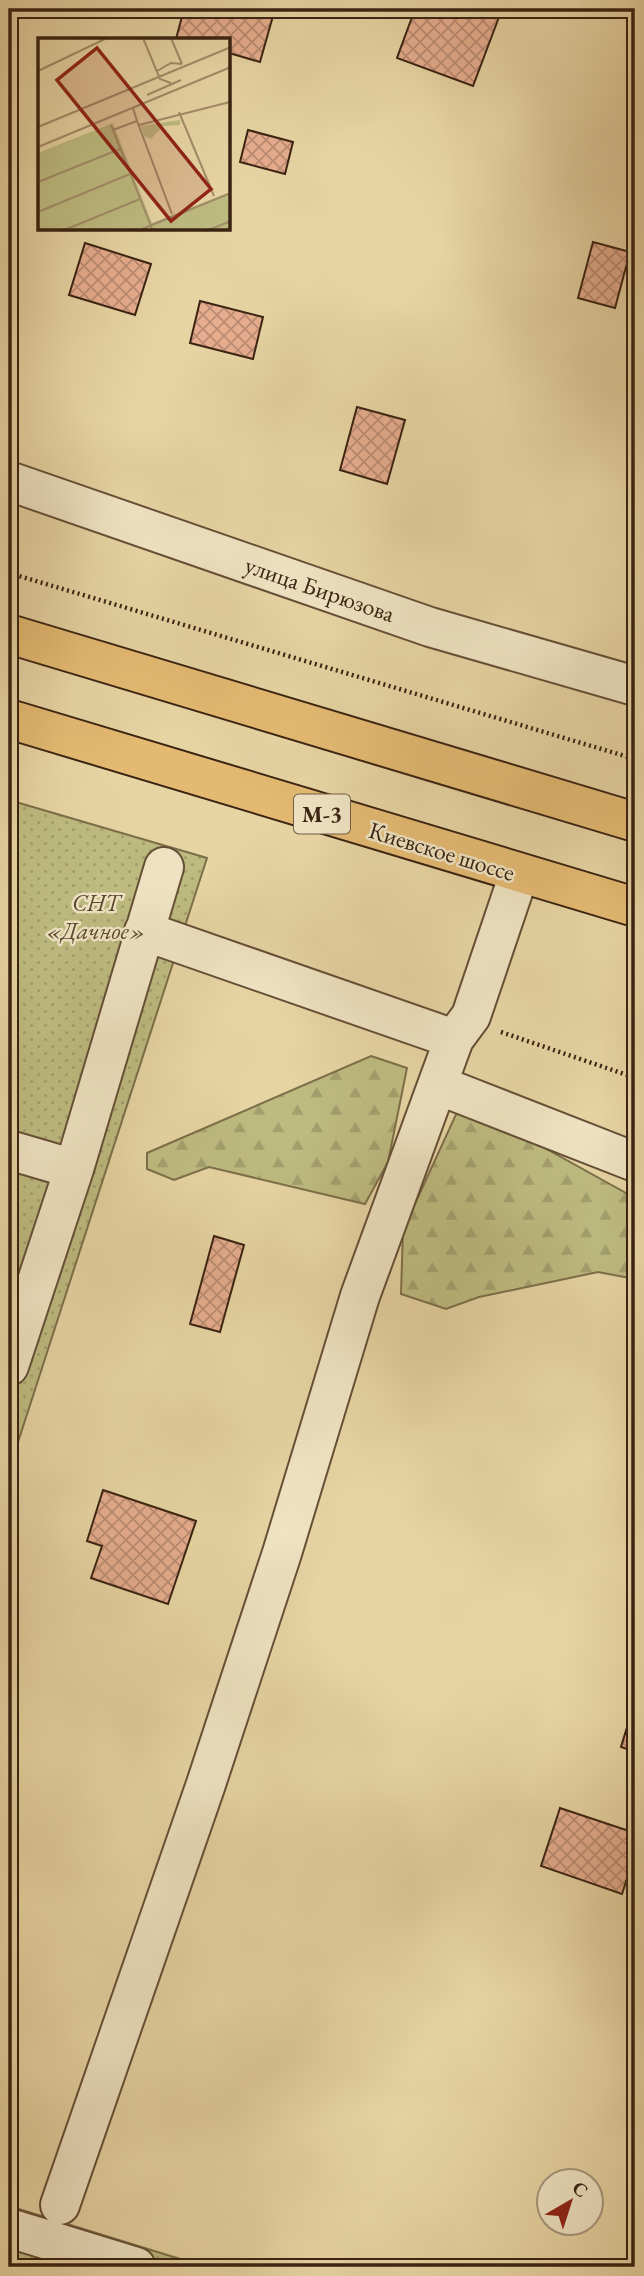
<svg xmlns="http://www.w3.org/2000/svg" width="644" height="2276" font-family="'EB Garamond',serif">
	<defs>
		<pattern id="forest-firs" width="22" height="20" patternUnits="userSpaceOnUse" patternTransform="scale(1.75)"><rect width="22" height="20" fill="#bdbb80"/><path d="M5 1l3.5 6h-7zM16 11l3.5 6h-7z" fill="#a3a06e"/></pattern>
		<pattern id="garden-dots" width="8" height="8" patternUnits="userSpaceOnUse" patternTransform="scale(1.75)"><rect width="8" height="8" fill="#bdbb80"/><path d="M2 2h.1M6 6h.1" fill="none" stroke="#a3a06e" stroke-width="1.8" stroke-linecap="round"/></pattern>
		<pattern id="building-cross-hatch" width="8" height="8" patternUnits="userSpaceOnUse" patternTransform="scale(1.75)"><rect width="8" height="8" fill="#e6ad8e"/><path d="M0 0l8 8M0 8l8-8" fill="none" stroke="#bb8c73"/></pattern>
	</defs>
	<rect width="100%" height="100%" fill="#e7d4a3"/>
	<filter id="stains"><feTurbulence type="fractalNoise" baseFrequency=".00286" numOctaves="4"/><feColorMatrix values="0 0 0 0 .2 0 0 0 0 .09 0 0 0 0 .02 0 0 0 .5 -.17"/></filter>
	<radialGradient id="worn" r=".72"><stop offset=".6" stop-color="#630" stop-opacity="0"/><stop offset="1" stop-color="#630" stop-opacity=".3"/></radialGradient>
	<path fill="url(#forest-firs)" stroke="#7c6f49" stroke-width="2" d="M371 1056 407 1068 388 1162 365 1204 209 1167 174 1180 147 1169V1153Z
		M471 1107 635 1198V1279L598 1272 479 1297 446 1309 401 1294 403 1230 458 1110Z"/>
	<path fill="url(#garden-dots)" stroke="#7c6f49" stroke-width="2" d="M9 800 207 858 9 1470Z
		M9 2206 206 2267H9Z"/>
	<path fill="url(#building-cross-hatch)" stroke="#3a2312" stroke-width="2" d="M184 9H246L273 16 260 62 229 53V40L176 39Z
		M415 9H502L473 86 397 58Z
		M248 130 293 142 285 174 240 162Z
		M593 242 630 252 615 308 578 298Z
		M85 243 151 264 135 315 69 295Z
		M200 301 263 317 253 359 190 343Z
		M357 407 405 420 387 484 340 470Z
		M214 1236 244 1245 220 1332 190 1324Z
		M103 1490 196 1521 168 1604 91 1578 102 1546 87 1541Z
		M635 1701V1752L621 1747Z
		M560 1808 635 1833V1854L622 1894 541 1866Z"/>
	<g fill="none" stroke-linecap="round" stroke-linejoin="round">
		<defs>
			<path id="minor" d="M9 481 430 627 635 686
				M144 931 454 1039 471 1016 519 874
				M438 1085 635 1162
				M9 1150 74 1169
				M9 1366 74 1169 164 867
				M60 2205 206 1784 282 1553 360 1296 454 1039
				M9 2228 136 2267"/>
			<path id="highway" d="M9 634 635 822
				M9 719 635 907"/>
		</defs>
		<use href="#minor" stroke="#654f36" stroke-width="42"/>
		<use href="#highway" stroke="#3a2312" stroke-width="42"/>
		<path stroke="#3a2312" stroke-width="4.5" stroke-dasharray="2 3.5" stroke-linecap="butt" d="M9 573 635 759
			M501 1032 630 1076"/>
		<use href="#minor" stroke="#efe3c3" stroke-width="38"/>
		<use href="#highway" stroke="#e4ba72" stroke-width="38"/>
	</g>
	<g text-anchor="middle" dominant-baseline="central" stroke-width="5" stroke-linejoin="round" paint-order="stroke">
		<rect fill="#efe3c3" stroke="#705d47" stroke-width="2" x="294" y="794.5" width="56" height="39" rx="5"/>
		<g font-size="23" font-weight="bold" fill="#3a2312">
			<text x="322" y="814">М-3</text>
		</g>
		<g font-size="24" fill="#3a2312" stroke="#efe3c3">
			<text transform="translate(320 589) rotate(19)">улица Бирюзова</text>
			<text transform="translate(442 851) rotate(17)">Киевское шоссе</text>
		</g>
		<g font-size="24" font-style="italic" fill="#5b492e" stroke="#efe3c3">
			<text x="96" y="902">СНТ<tspan x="96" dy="28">«Дачное»</tspan></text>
		</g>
	</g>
	<g transform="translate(38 38)">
		<rect width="192" height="192" fill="#e7d4a3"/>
		<path d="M142 82V87L125 88 113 101 106 98 103 88Z" fill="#bdbb80"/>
		<path d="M75 85 114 185 192 154V192L0 193V115Z" fill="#bdbb80"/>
		<path fill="none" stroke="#a28d69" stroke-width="2" d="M105 0 122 41 133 45M133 0 144 26M0 33 69 0M119 33 133 25 144 26M109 57 143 42M141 74 176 158M99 83 134 176M73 87 115 193M101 87 192 64M0 89 193 9M75 92 99 83 95 70M0 109 193 29M0 144 82 111M0 174 92 136M24 193 102 161M99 193 193 155M168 193 193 183"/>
		<path fill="#8f2418" fill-opacity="0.15" stroke="#8f2418" stroke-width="3.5" d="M59 10 173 151 133 183 19 42Z"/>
		<rect width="192" height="192" fill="none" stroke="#3a2312" stroke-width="3.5"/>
	</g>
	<rect width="644" height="2276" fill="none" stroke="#e7d4a3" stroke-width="35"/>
	<rect x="10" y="10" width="623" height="2255" fill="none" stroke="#3a2312" stroke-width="3.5"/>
	<rect x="18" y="18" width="609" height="2241" fill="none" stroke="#3a2312" stroke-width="2"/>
	<g transform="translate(570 2202) rotate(39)"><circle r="33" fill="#efe3c3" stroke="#a7967c" stroke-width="2"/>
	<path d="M0-5L12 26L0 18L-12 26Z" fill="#8f2418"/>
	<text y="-10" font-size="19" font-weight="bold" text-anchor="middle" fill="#3a2312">С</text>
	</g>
	<rect width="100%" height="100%" filter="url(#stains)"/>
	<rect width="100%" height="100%" fill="url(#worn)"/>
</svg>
